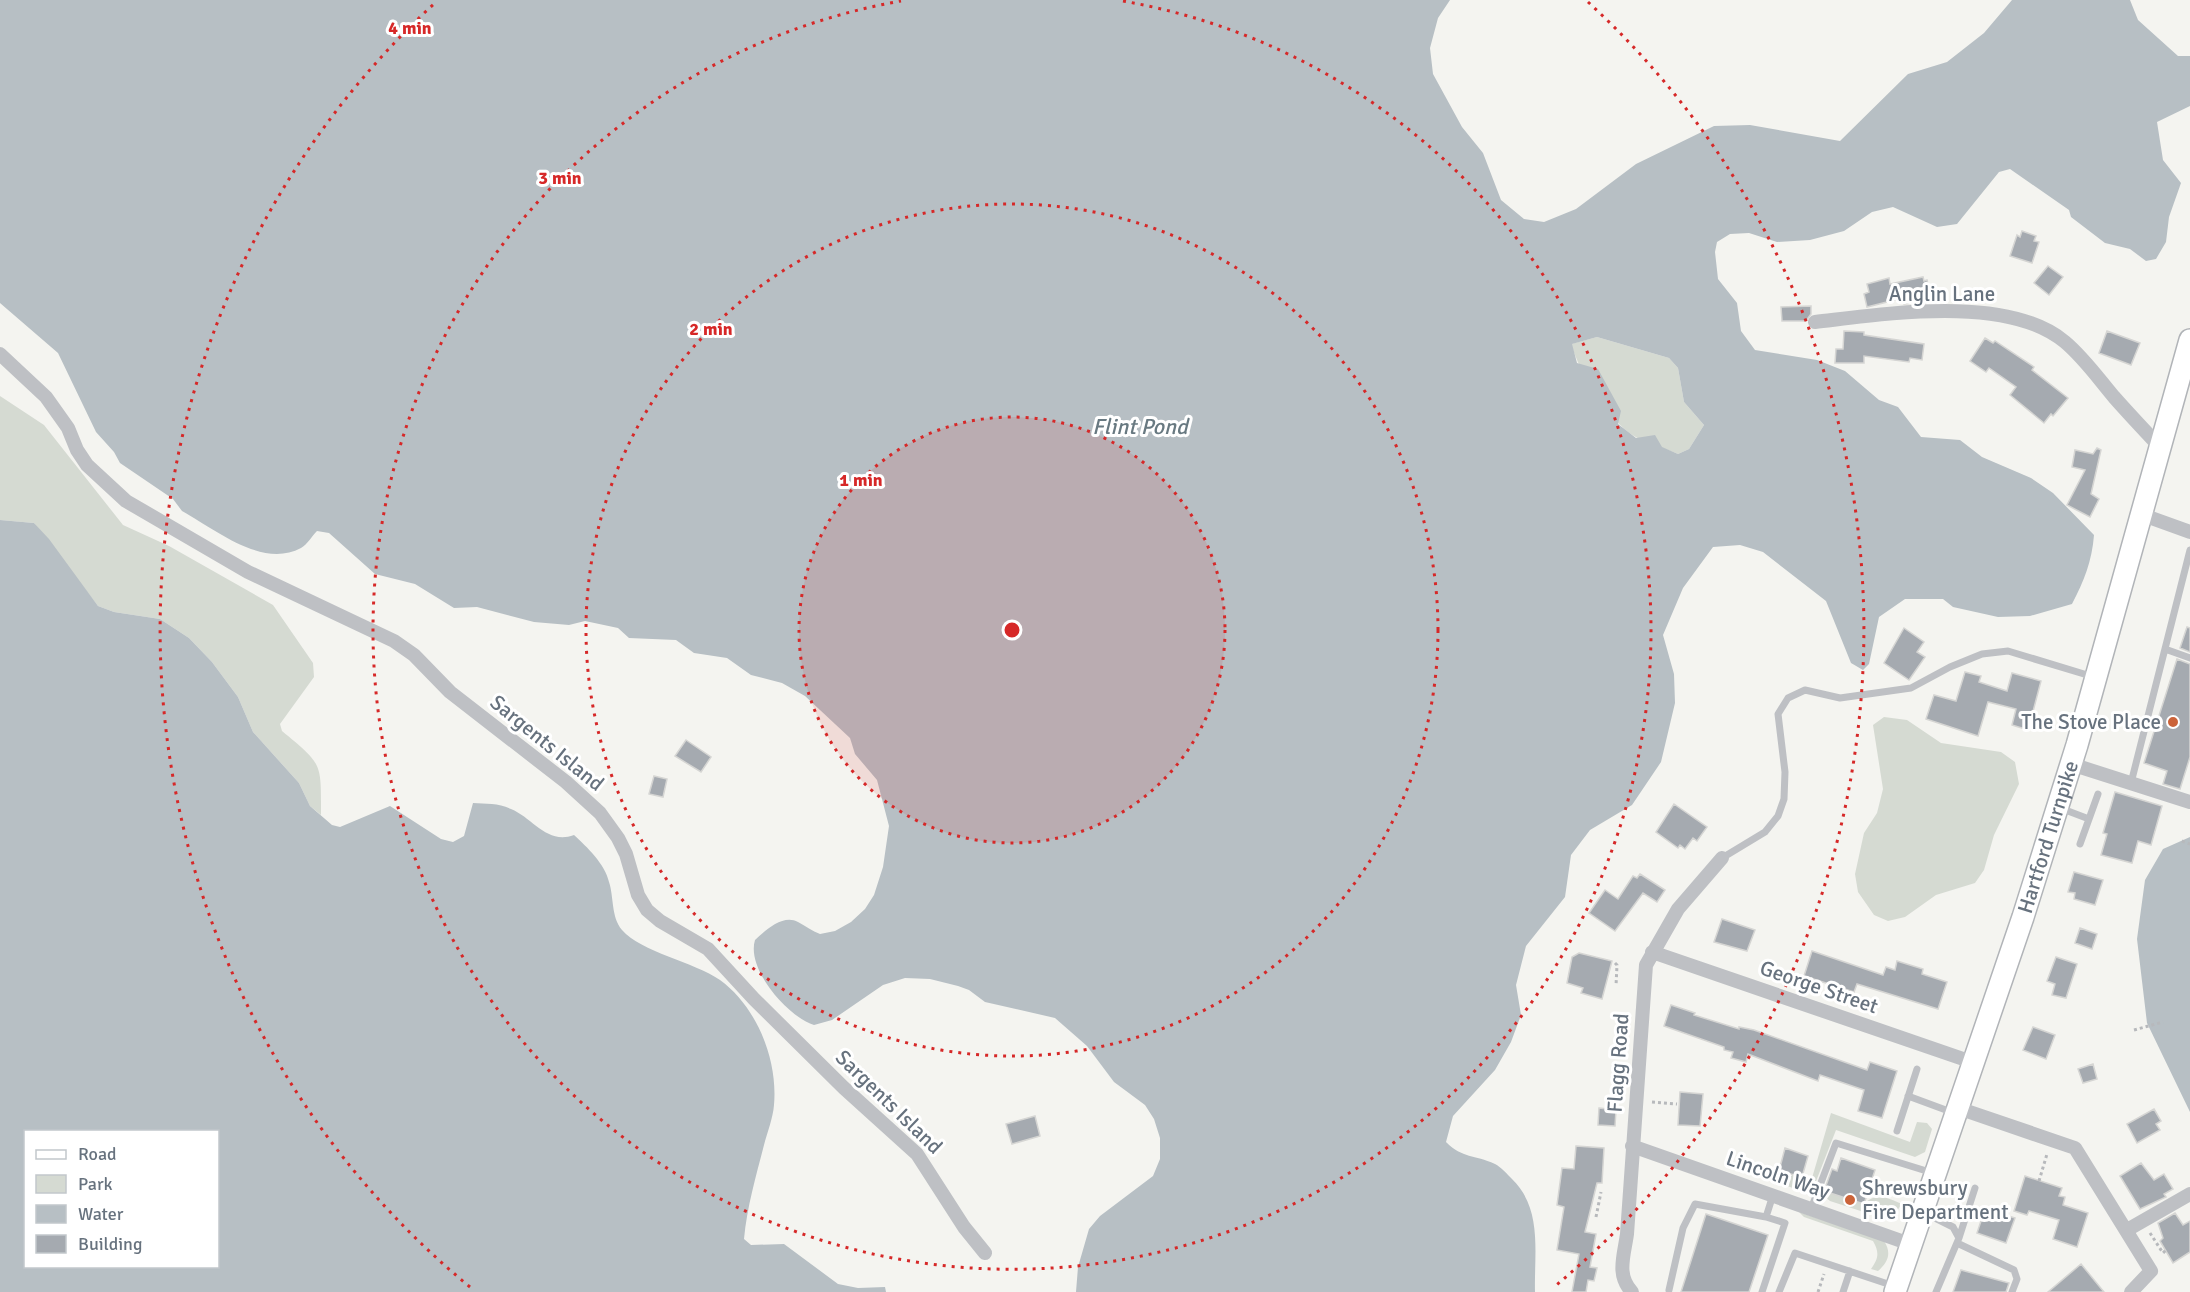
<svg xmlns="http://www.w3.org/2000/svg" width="2190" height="1292" font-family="Signika,sans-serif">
	<rect width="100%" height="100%" fill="#f4f4f0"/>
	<path fill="#d5dad2" d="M1597 337 1669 358 1678 368 1684 402 1704 425 1689 449 1678 454C1664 448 1647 444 1634 436 1608 420 1580 373 1571 344Z
		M0 396 44 425 123 525 169 546 273 605 313 663 314 677 280 724 282 731C323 765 321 762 321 815L310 806 299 783 253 732 238 697 212 662 189 638 160 619 114 612 98 606 34 523 0 520Z
		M1884 717 1907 720 1941 743 2001 752 2015 762 2019 784 1994 835 1984 870 1975 883 1936 895 1905 917 1888 921 1874 915 1858 892 1855 874 1864 833 1877 813 1883 789 1873 725Z
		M1831 1113 1910 1142 1917 1122 1927 1123 1932 1129 1925 1152 1915 1157 1836 1130 1811 1194 1787 1186 1792 1175 1812 1178Z
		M1824 1191 1864 1204C1876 1192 1888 1198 1902 1204L1896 1212 1882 1218 1830 1201 1825 1197Z
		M1799 1212 1884 1241C1892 1253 1888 1262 1878 1271L1871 1269C1878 1259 1880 1253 1873 1241L1804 1217Z"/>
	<path fill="#b7bfc4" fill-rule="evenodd" d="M0 0H1450L1438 18 1430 48 1433 74 1462 127 1483 153 1501 200 1524 219 1544 222 1576 209 1636 164 1714 126 1750 125 1840 141 1908 74 1947 62 1984 33 2012 0H2130L2138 20 2178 56H2190V106L2157 122 2163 160 2181 183 2169 217 2166 242 2156 259 2146 261 2130 249 2105 243 2071 217 2069 210 2010 169 1999 172 1957 224 1937 227 1893 207 1872 212 1844 231 1810 240 1777 242 1749 233 1730 234 1717 242 1715 252 1718 279 1737 303 1741 331 1755 350 1817 360 1845 371 1879 400 1898 407 1921 437 1960 440 1982 457 2031 478 2053 493 2094 535C2092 561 2084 581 2072 604L2030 616 1998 617 1953 607 1943 599H1905L1879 617 1869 664 1863 670 1851 663 1826 601 1763 552 1740 545 1713 547 1683 588 1663 635 1674 674 1675 703 1661 762 1632 805 1590 830 1571 855 1565 897 1526 946 1516 985 1521 1015 1511 1042 1495 1070 1453 1116 1446 1142C1463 1159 1474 1154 1495 1164 1501 1167 1507 1174 1512 1179 1543 1209 1534 1253 1535 1292H1076L1078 1267 1089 1229 1100 1216 1153 1176 1160 1159V1138L1154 1119 1145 1105 1114 1082 1087 1046 1055 1018 985 1002 969 990 958 986 930 979 905 978 883 985 832 1020 814 1025C788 1017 746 969 755 940 766 930 783 914 798 922 806 926 812 931 820 934L835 931 851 922 865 909 874 895 883 867 889 826 877 780 855 754 850 738 805 696 782 683 751 675 727 658 694 653 676 640 629 638 618 628 585 621 569 625 534 622 477 607 454 608 415 584 375 574 329 533 317 531C312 536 307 545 301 548 262 569 215 529 182 511L173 499 120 463 114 452 96 432 58 353 0 303ZM1597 337 1669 358 1678 368 1684 402 1704 425 1689 449 1678 454 1662 447 1655 435 1636 438 1618 424 1621 411 1598 369 1577 363 1572 344Z
		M0 520 34 523 49 539 98 606 114 612 160 619 189 638 212 662 238 697 253 732 299 783 310 806 332 825 340 827 390 806 441 839 453 842 464 836 473 803C486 804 499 803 511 809 533 818 547 845 574 835 587 847 605 864 609 882 614 897 611 917 622 930 641 952 694 962 720 980 757 1007 778 1060 774 1105 773 1118 767 1133 764 1145 756 1176 747 1207 744 1239L751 1245 784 1244 838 1284 858 1288 885 1287 886 1292H0ZM26 1132H218V1266H26Z
		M2190 837V1112L2147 1023 2137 939 2145 880 2163 849Z"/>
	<path fill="#a5aab0" stroke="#d5d5d3" stroke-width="1.5" d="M2022 231 2036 236 2034 241 2039 242 2032 263 2010 256 2017 235 2020 237Z
		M2048 266 2063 277 2049 295 2034 283Z
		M1923 277 1924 281 1927 280 1932 302 1904 304 1903 298 1867 307 1864 294 1869 292 1867 284 1889 278 1890 284Z
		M1811 306V314L1806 321H1782L1781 307Z
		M1844 331 1864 332V335L1924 344 1922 360 1910 358 1909 362 1864 356V363H1835L1836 349H1843Z
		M2107 331 2140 343 2131 365 2099 353Z
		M1985 338 1993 343 1995 341 2034 367 2032 370 2068 398 2053 416 2051 414 2044 423 2010 395 2016 387 1989 368 1986 372 1970 361Z
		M2097 448 2101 450 2091 494 2099 499 2090 517 2067 505 2085 470 2072 467 2075 450 2093 454Z
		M2187 627 2190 628V652L2180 648Z
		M1904 628 1924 642 1917 652 1925 657 1909 680 1884 663Z
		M2177 659 2190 664V757L2180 789 2163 784 2167 771 2144 763Z
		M1965 672 1981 676 1979 682 2007 691 2012 673 2041 681 2031 719 2028 718 2025 729 2012 725 2016 709 1988 702 1978 736 1926 719 1934 695 1956 701Z
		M686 740 711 757 701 772 675 756Z
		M654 776 667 779 663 797 649 794Z
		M2115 792 2162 806 2151 845 2138 841 2132 863 2101 855 2107 834 2103 833Z
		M1674 804 1707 827 1697 841 1693 838 1685 849 1680 845 1678 848 1656 832Z
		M2074 872 2103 880 2095 905 2074 899 2075 893 2068 892Z
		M1640 874 1665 890 1657 902 1643 893 1615 931 1589 913 1605 890 1618 899 1633 876 1637 878Z
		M1722 919 1755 930 1747 951 1714 942Z
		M2080 928 2097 934 2092 949 2075 943Z
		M1812 951 1883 975 1886 967 1895 970 1897 961 1923 969 1922 974 1947 982 1938 1009 1857 984 1854 992 1804 976Z
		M1579 953 1612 961 1602 999 1581 993 1583 988 1567 983 1572 957Z
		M2056 957 2077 964 2066 998 2052 995 2055 984 2047 981Z
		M1671 1005 1695 1013 1694 1015 1739 1029V1027L1754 1030 1867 1070 1870 1062 1897 1071 1882 1118 1858 1111 1864 1090 1820 1075 1818 1081 1748 1054 1746 1062 1731 1058 1733 1052 1724 1050V1047L1664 1026Z
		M2033 1027 2055 1035 2046 1059 2023 1050Z
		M2093 1064 2097 1079 2083 1083 2078 1069Z
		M1680 1092 1703 1094 1700 1126 1678 1125Z
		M1599 1108 1616 1110 1615 1126 1598 1125Z
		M2154 1109 2161 1121 2156 1124 2160 1130 2137 1143 2127 1124Z
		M1035 1116 1040 1136 1012 1144 1006 1124Z
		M1576 1146 1604 1148 1602 1183H1597L1585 1232 1596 1234 1590 1267 1597 1268 1594 1281 1588 1280 1586 1292H1572L1579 1254 1557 1250 1564 1207 1557 1205 1562 1168 1574 1169Z
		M1785 1148 1808 1156 1802 1177 1779 1171Z
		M1841 1158 1875 1170 1864 1204 1824 1191 1832 1169 1837 1171Z
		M2141 1163 2154 1180 2164 1174 2173 1189 2164 1194 2166 1197 2140 1209 2120 1176Z
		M2025 1176 2062 1188 2059 1196 2065 1197 2063 1205 2088 1213 2077 1247 2053 1239 2059 1220 2029 1211 2027 1215 2014 1211Z
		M1985 1209 2015 1218 2006 1243 1977 1233Z
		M2175 1213 2183 1225 2190 1221V1252L2173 1263 2160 1241 2163 1238 2158 1223Z
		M1706 1214 1768 1235 1749 1292H1681Z
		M2081 1264 2104 1292H2048Z
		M1961 1270 2009 1283 2006 1292H1953Z"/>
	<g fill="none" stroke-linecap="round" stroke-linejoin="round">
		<defs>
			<g id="primary">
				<path id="s1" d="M1895 1292 2023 917 2077 745 2190 340"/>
			</g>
		</defs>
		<use href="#primary" stroke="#b1b4b8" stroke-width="24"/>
		<path stroke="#b7b9bc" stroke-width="3" stroke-dasharray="3 3" stroke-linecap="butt" d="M2182 841 2190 844
			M1615 963 1617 965 1616 986
			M2134 1030 2163 1022
			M1652 1102 1677 1104
			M2039 1181 2047 1154
			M1787 1184 1791 1174
			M1596 1217 1601 1192
			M2150 1233 2163 1253 2166 1250
			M1818 1292 1824 1274"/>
		<path stroke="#bec0c4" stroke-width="7" d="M2165 649 2190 658
			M2131 783 2190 550
			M2060 808 2089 819
			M2080 844 2098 794
			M1722 858 1765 832 1778 816 1784 799 1785 772 1778 714 1788 698 1805 690 1840 698 1911 688 1950 667 1982 654 2008 651 2094 677
			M1908 1096 1954 1113
			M1897 1131 1917 1069
			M1811 1209 1836 1143 1933 1173
			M1925 1213 1953 1227 1959 1238 1936 1292
			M1959 1238 1975 1188
			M1957 1243 2014 1270 2017 1279 2012 1292
			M1669 1290 1683 1228 1695 1204 1766 1217
			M1762 1292 1785 1223 1766 1217 1773 1195
			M1779 1292 1795 1253 1894 1286
			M1843 1292 1850 1271"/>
		<path stroke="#bec0c4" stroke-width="14" d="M1815 322C1885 314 2008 294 2065 342 2084 358 2098 378 2114 397 2129 414 2145 431 2161 448
			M0 354 46 397 68 428 77 450 87 465 126 501 248 572 394 641 414 655 450 692 566 782 600 813 618 838 626 854 638 895 647 910 660 921 708 949 754 999 844 1088 917 1154 964 1227 985 1253
			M2143 515 2190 532
			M2071 764 2190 802
			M1652 952 1972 1062
			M1958 1108 2075 1148 2151 1271 2131 1292
			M1632 1146 1910 1244
			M2127 1230 2190 1194
			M1632 1292C1616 1275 1624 1256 1627 1234L1646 965 1678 909 1722 858"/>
		<use href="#primary" stroke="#fff" stroke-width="21"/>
	</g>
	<circle cx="1012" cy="630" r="213" fill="#d62828" fill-opacity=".12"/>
	<g fill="none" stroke="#d62828" stroke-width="3" stroke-dasharray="3 6">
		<circle cx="1012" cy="630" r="213"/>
		<circle cx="1012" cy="630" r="426"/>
		<path d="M1123 1A639 639 0 1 1 901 1"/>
		<path d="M470 1287A852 852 0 0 1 436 2M1588 2A852 852 0 0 1 1554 1287"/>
	</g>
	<g fill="#cb6339" stroke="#fff" stroke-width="2">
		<circle cx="2173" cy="722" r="6"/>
		<circle cx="1850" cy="1200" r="6"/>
	</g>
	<g text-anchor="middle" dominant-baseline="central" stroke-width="6" stroke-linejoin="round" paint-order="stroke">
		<g font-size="21" fill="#67727e" stroke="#fff">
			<text x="1942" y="294">Anglin Lane</text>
			<text transform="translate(547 743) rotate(39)">Sargents Island</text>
			<text stroke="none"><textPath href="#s1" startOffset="480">Hartford Turnpike</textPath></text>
			<text transform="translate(1819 987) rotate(19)">George Street</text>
			<text transform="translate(1618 1063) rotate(-86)">Flagg Road</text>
			<text transform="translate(889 1102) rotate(44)">Sargents Island</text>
			<text transform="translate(1778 1175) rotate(19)">Lincoln Way</text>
		</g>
		<g font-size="21" fill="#67727e" stroke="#fff" text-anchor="end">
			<text x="2161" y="722">The Stove Place</text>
			<text x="1862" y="1188" text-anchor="start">Shrewsbury<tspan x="1862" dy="24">Fire Department</tspan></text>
		</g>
		<g font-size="22" font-style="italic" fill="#687981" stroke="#fff">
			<text x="1140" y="426">Flint Pond</text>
		</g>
	</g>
	<circle cx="1012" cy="630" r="9" fill="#d62828" stroke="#fff" stroke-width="3"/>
	<g font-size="18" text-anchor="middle" font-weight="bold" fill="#d62828" stroke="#fff" stroke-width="6" stroke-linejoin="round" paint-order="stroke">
		<text x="410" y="34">4 min</text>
		<text x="560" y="184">3 min</text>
		<text x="711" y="335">2 min</text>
		<text x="861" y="486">1 min</text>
	</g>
	<rect x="24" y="1130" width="195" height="138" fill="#ffffff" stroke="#c2c7cb" stroke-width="1.5"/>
	<rect x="36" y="1150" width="30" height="9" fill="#ffffff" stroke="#c2c7cb" stroke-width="1.5"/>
	<text x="78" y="1160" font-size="18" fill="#67727e">Road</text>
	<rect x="36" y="1175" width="30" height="18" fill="#d5dad2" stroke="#c2c7cb" stroke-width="1.5"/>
	<text x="78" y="1190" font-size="18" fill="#67727e">Park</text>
	<rect x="36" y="1205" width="30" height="18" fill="#b7bfc4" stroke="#c2c7cb" stroke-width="1.5"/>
	<text x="78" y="1220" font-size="18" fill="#67727e">Water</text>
	<rect x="36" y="1235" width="30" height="18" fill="#a5aab0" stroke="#c2c7cb" stroke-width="1.5"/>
	<text x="78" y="1250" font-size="18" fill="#67727e">Building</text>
</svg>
